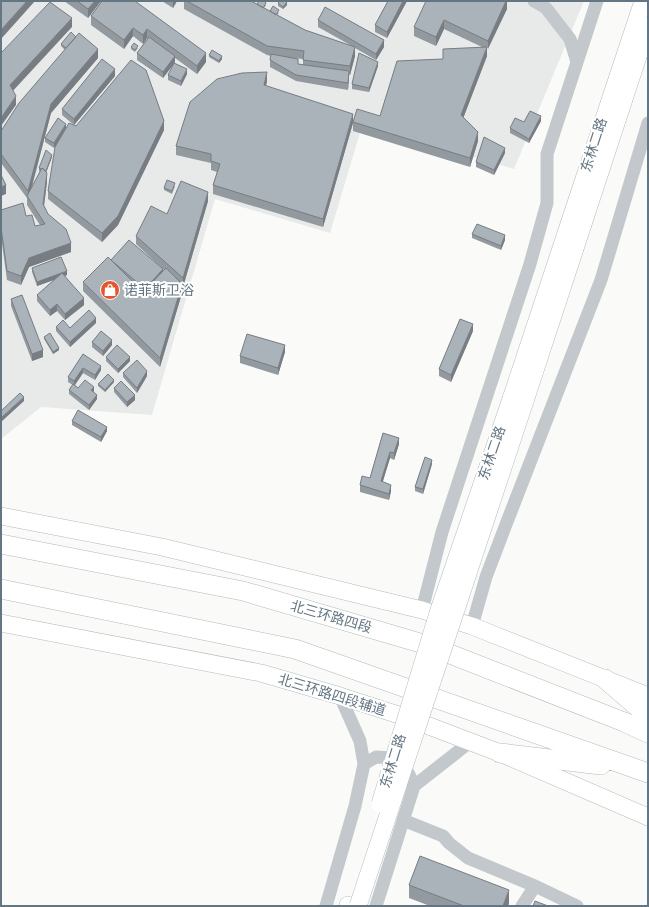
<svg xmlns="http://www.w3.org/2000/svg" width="649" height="907" font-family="'Nunito Sans','Noto Sans SC',sans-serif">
	<rect width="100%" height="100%" fill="#fafaf8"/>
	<path fill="#e8e9e9" d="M1 1H584L514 169 362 126 330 233 215 199 152 415 41 407 1 439Z"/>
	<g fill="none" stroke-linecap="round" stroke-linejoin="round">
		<defs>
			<path id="major" d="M511 399 643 1
				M525 401 648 26
				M1 516 162 547 422 610 472 626 648 696
				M1 623 261 673 340 696 408 718 500 753 648 817
				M348 906V905"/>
			<path id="highway" d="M1 544 243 591 427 645 624 722 648 733
				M1 589 295 649 648 773
				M605 679 648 716
				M500 753 601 765"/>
		</defs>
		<use href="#major" stroke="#b5babe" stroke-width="18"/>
		<use href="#highway" stroke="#b4b9bd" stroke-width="20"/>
		<path stroke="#c3c8cc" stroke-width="13" d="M534 1 546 8 570 39 577 62
			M422 610 442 532 530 264 547 203V154L597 1
			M472 626 486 577 505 527 601 280 648 123
			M364 764 376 757C400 757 406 765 414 786
			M403 820 443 836 449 843 468 858 535 886
			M326 906 355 806 364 764 360 741 340 696
			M376 906 414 786 470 742
			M522 906 535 886 577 906"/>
		<use href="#major" stroke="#fff" stroke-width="17"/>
		<use href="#highway" stroke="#fff" stroke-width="19"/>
		<defs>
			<path id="major-bridge" d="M380 804 438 613 511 399
				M358 906 525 401"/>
		</defs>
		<use href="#major-bridge" stroke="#b5babe" stroke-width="18" stroke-linecap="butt"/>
		<use href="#major-bridge" stroke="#fff" stroke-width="17"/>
	</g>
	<path fill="#929a9f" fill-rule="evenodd" d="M64 1H101L88 18Z
		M102 1 206 62 197 74 175 58 174 63 187 74 181 86 168 80V75L174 64 163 78 137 60V53L148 38H147L143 44 133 36 124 49 91 25V16Z
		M162 1H177L173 8Z
		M184 1H253L252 2 257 5V4L266 5 264 8 270 11 279 13 277 15 305 30 352 46 318 27V20L384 47 376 60 355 48V56L350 75H349L348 90 296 81 270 67V60L271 56 267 55 184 9ZM292 58 303 59V65L298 64Z
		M388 1H407L387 38 375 32V25Z
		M507 1V9L487 49V56L463 118 478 141 470 167 353 131V122L380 116 443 59 482 47 444 29 436 46 414 36V27Z
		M278 3 287 5 283 9 278 6Z
		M61 44 98 58 51 113 32 187 40 171H39V168L52 157 46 172 47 182 44 206 48 214 71 252 29 267 21 285 7 280 1 236V210L26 216 35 226 40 225 27 205V198L1 163V131L65 50 61 46Z
		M131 47 138 48 135 52 131 49Z
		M209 55 222 59 219 63 209 57Z
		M378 66 369 92 352 89V84Z
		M115 76 74 125 62 115V109Z
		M267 81 266 86 353 123 323 227 213 194V185L217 172 211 170V163L176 155V146Z
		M541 121 529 143 510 133V128L524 122Z
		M76 126 164 130 118 225 102 242 48 199V191L61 138 54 148 45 142V138L66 128Z
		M505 153 494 175 476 167V162Z
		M175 186 172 194 164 190V188Z
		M208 201 183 287 182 286V293L160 367 83 291V282L111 260 163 272 164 270 136 244V236L167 214Z
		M472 234 505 240 501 250 472 238Z
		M32 268 67 275 65 276 84 305 65 320 57 311 50 316 37 301V295L54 280 37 286 32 272Z
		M11 299 43 357 32 361 11 306Z
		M96 323 70 347 56 331V327L70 328Z
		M473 331 451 382 439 376V369Z
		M44 337 59 350 53 354 44 339Z
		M92 342 112 345 103 356 92 347Z
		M285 352 278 375 240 363V356Z
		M83 354 101 370 95 380 83 373 75 385 78 388 94 391 93 392 97 399 89 410 69 394V390L73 385 68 382V377Z
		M106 357 130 361 118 373 106 361Z
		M123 373 147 376 137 393 123 377Z
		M114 382 105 392 98 386V384Z
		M114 388 135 400 127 407 114 392Z
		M72 421 107 431 101 442 72 425Z
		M383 433 399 444 394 460 390 458 382 482 391 491 389 500 360 492V485L370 478Z
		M432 464 423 494 415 491V487Z
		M409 885 509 903 508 906H430L409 898Z"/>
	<path fill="#777d82" d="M27 1H35L1 39V30Z
		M95 1H101L88 18V9Z
		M173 1H177L173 8Z
		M403 1H407L387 38V32Z
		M506 1H507V9L488 49V41Z
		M287 2V5L283 9V7Z
		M72 18V27L10 94V85Z
		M444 20V29L436 46V37Z
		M133 28V36L124 49V40Z
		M147 29V38L143 44V35Z
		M384 40V47L376 60V54Z
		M355 47V56L350 75V66Z
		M487 47V56L461 124V115Z
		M98 49V58L51 113 28 200V191L51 104Z
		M206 53V62L197 74V66Z
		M175 56V62L163 78V72Z
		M222 56V59L219 63V61Z
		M378 62V66L369 92V88Z
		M115 69V76L74 125V119Z
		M187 69V74L181 86V81Z
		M349 71V78L348 90V83Z
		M267 72V81L264 94V85Z
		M16 96V105L1 126V118Z
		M353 114V123L323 227V219Z
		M541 116V121L529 143V139Z
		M164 121V130L118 225 102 242V233Z
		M66 124V129L54 148V143Z
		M478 132V141L470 167V158Z
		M505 148V153L494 175V170Z
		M52 155V157L46 173V171Z
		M47 173V182L43 213V204Z
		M6 185V194L1 196V187Z
		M208 192V201L183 287V278Z
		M505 235V240L501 250V246Z
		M71 243V252L29 267 21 285V276L29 258Z
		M163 269V275L145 289Z
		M67 271V275L37 286V282Z
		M182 284V293L160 367V358Z
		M84 298V305L65 320V314Z
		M57 304V311L50 316V310Z
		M96 318V323L70 347V342Z
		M473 324V331L451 382V375Z
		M112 340V345L103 356V351Z
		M285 345V352L278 375V368Z
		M59 348V350L53 354V352Z
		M43 350V357L32 361V354Z
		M130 357V361L118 373V369Z
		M101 366V370L95 380V375Z
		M83 368V373L74 386V381Z
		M147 371V376L137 393V388Z
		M114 380V382L105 392V390Z
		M94 387V391L91 395V390Z
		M97 395V399L89 410V405Z
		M135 395V400L127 407V402Z
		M24 397V401L1 422V418Z
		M107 427V431L101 442V437Z
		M399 438V444L394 460V453Z
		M390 452V458L381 488V481Z
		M432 460V464L423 494V489Z
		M391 485V491L389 500V494Z
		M509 890V903L508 906H503Z"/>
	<path fill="#aab3b9" stroke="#777d82" d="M1 1H27L1 30Z
		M77 1H95L88 9Z
		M102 1H135L206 53 197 66 147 29 143 35 133 28 124 40 91 16Z
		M187 1H251L305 30 355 47 350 66 303 60 304 51 267 46Z
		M259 1H264L266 3 263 8 257 4Z
		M280 1H285L287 2 283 7 278 3Z
		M388 1H403L387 32 375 25Z
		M426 1H506L488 41 444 20 436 37 414 27Z
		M50 2 72 18 10 85 16 96 1 118V53Z
		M273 6 279 10 276 15 270 11Z
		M325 7 384 40 376 54 318 20Z
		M71 32 76 37 66 48 61 44Z
		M79 33 98 49 51 104 28 191 1 154V131L19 103Z
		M149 37 175 56 163 72 137 53Z
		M134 43 138 46 135 50 131 47Z
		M487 47 461 115 478 132 470 158 353 122 357 109 380 116 397 61 443 59V49Z
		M212 50 222 56 219 61 209 55Z
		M359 53 378 62 369 88 352 84Z
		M271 54 298 59V64L349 71 348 83 296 75 270 60Z
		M102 59 115 69 74 119 62 109Z
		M131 60 146 70 164 121 118 216 102 233 48 191 55 147 69 123 76 126Z
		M174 63 187 69 181 81 168 75Z
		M267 72 264 85 353 114 323 219 213 185 220 164 211 161V154L176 146 190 102 217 79 242 73Z
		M530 111 541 116 529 139 510 128 515 118 524 122Z
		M58 118 66 124 54 143 45 138Z
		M484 137 505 148 494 170 476 162Z
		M46 150 52 155 46 171 42 168 41 169 39 168Z
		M42 168 47 173 43 204 48 214 66 229 71 243 29 258 21 276 7 271 1 227V210L23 203 26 216 32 215 35 226 45 224 27 196Z
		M1 175 6 185 1 187Z
		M167 180 175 183 172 191 164 188Z
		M181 181 208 192 183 278 136 236 151 206 167 214Z
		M477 224 505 235 501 246 472 234Z
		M129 240 163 269 145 289 111 260Z
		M61 257 67 271 37 282 32 268Z
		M108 257 143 292 166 268 182 284 160 358 83 282Z
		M62 273 84 298 65 314 57 304 50 310 37 295Z
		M22 295 43 350 32 354 11 299Z
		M89 310 96 318 70 342 56 327 63 320 70 328Z
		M460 319 473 324 451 375 439 369Z
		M101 331 112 340 103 351 92 342Z
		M50 333 59 348 53 352 44 337Z
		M247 334 285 345 278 368 240 356Z
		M117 345 130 357 118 369 106 357Z
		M83 354 101 366 95 375 83 368 74 381 68 377Z
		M137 360 147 371 137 388 123 373Z
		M108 374 114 380 105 390 98 384Z
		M85 380 94 387 91 390 97 395 89 405 69 390 73 384 78 388Z
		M121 381 135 395 127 402 114 388Z
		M20 393 24 397 1 418V411Z
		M78 410 107 427 101 437 72 421Z
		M383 433 399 438 394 453 390 452 381 481 391 485 389 494 360 485 362 476 370 478Z
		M425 457 432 460 423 489 415 487Z
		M420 856 509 890 503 906H464L409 885Z
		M535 901 548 906H533Z"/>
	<defs>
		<symbol id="shop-disc" viewBox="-11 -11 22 22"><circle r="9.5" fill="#e4572e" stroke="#fff"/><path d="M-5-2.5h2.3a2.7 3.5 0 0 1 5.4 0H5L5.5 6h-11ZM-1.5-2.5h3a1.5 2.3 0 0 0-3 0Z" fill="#fff"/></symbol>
	</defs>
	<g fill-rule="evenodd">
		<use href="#shop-disc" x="99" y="279" width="22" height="22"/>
	</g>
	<g text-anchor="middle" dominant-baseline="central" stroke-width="4" stroke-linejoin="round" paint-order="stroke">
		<g font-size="14" fill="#657683" stroke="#fff">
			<text transform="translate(594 145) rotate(-72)">东林二路</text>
			<text transform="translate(492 453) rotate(-71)">东林二路</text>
			<text transform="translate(331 617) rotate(16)">北三环路四段</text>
			<text transform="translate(332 695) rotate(17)">北三环路四段辅道</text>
			<text transform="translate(393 761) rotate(-73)">东林二路</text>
		</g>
		<g font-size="14" fill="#657683" stroke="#fff" text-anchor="start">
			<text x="124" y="290">诺菲斯卫浴</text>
		</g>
	</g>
	<rect width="649" height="907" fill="none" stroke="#657683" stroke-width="4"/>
</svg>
